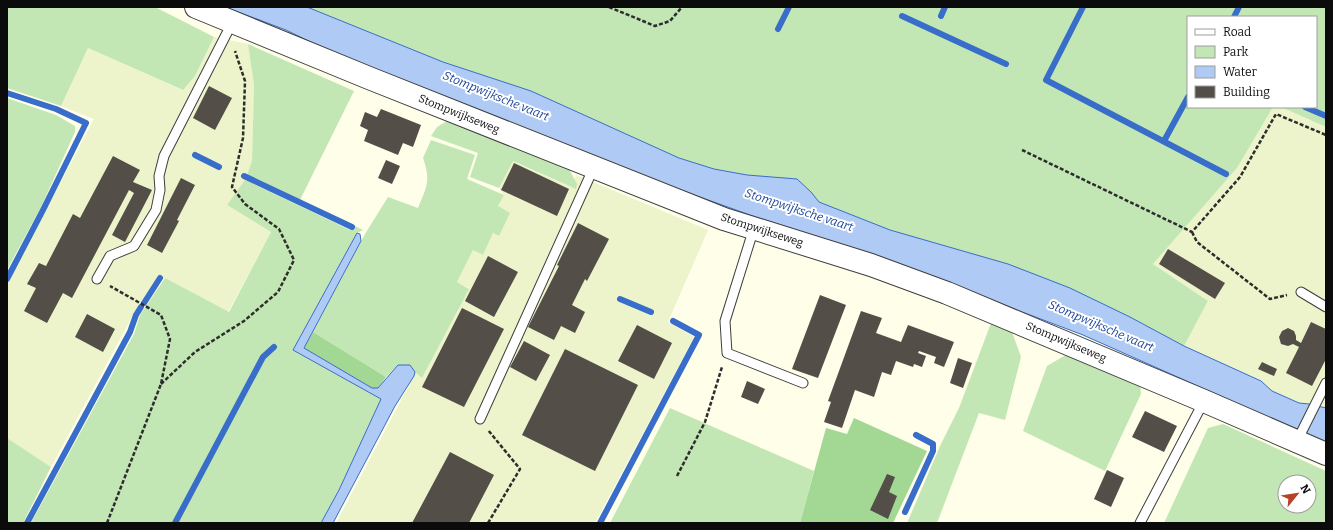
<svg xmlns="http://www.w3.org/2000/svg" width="1333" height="530" font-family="Bitter,serif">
	<rect width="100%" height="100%" fill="#fefee9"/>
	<path fill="#edf3ca" d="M214 37 248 44 254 85 252 161 246 179 227 205 271 232 228 312 158 275 134 313 51 467 7 438V285L94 119 61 106 88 48 182 90 195 76Z
		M1273 107H1281L1326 127V408L1309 404 1299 403 1272 391 1261 381 1184 346 1208 301 1153 264 1237 168Z
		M512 161 571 187 576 175 708 230 668 322 694 337 595 523H336L414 376 415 372 422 378 469 288 457 282 473 250 483 255 493 233 499 236 498 206 504 195 499 188Z"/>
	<path fill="#c3e7b4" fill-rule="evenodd" d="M7 7H155L214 37 195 76 183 90 88 48 61 106 7 88Z
		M307 7H1326V127L1281 107H1316V17H1188V107H1273L1237 168 1153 264 1208 301 1184 346 1130 317 1008 264 890 230 819 202 811 192 797 179 747 175 714 169 679 158 531 91 443 62Z
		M248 44 354 91 300 200 247 175 252 161 254 85Z
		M7 98 56 115 75 126V132L41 207 7 270Z
		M447 121 569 169 577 184 576 189 513 161 499 188 470 177 478 153 431 136 437 127Z
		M431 140 475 155 467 179 504 195 498 206 510 213 499 236 493 233 483 255 473 250 457 282 469 289 422 378 415 372 410 365H398L386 377 313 332 365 234 388 197 418 208C427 186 431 181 423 158Z
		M245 180 350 230 355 226 363 230 357 233 293 350 381 399 339 490 321 523H31L134 334 140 315 165 278 229 312 271 232 227 205Z
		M991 323 1012 332 1021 357 1005 420 979 413 937 523H907L941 444 959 408Z
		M1069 353 1140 384 1141 394 1105 471 1023 431 1047 366Z
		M670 408 814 471 800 523H610Z
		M1223 424 1326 471V523H1164L1208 428ZM1285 482H1309V506H1285Z
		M7 438 51 467 23 523H7Z"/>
	<path fill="#a3d794" d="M313 332 386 377 378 388H372L304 348Z
		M854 418 927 451 893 523H800L826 428 847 434Z"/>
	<path fill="#afcaf4" stroke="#386dc9" d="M225 7H307L443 62 531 91 679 158 714 169 747 175 797 179 811 192 819 202 890 230 1008 264 1070 288 1130 317 1184 346 1261 381 1272 391 1299 403 1309 404 1326 408V443L1083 335 856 249 750 215 644 177 331 52 286 30Z
		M357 233 360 234 361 241 304 348 372 388H378L398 365H410L415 372 414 376 395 406 333 523H321L339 490 381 399 293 350Z"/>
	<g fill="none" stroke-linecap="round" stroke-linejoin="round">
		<path stroke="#386dc9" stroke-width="6" d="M1083 7 1046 80 1226 174
			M902 16 1006 64
			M941 16 945 7
			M1234 17 1239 7
			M778 29 789 7
			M7 93 56 109 86 123 43 210 7 279
			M1305 107 1326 116
			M1164 141 1188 97
			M195 155 219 167
			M244 176 352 227
			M620 299 651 312
			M144 303 160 278
			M905 512 933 451V444L916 435
			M27 523 130 332 136 315 141 307
			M175 523 263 357 274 347
			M600 523 699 335 673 321"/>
	</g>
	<path fill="#534e47" d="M209 86 232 98 215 130 193 118Z
		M381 109 421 125 413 147 403 143 398 155 364 141 368 130 360 126 365 112 377 117Z
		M113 156 140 170 133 182 152 190 125 242 112 235 134 193 129 190 72 298 63 293 47 323 24 311 36 288 27 284 39 263 46 266 73 214 80 218Z
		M386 160 400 166 392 184 378 178Z
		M514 163 569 189 557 216 501 190Z
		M181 178 195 185 177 220 179 221 162 253 147 245Z
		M578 223 609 239 587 281 585 279 572 305 585 312 575 333 561 326 554 340 528 327 559 266 557 265Z
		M1168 249 1225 283 1215 299 1159 264Z
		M488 256 518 272 494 317 465 301Z
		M820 295 846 305 818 378 792 369Z
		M462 308 504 329 464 407 422 387Z
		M861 311 882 318 876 333 901 342 908 325 954 342 944 367 934 363 936 357 919 351 918 353 926 356 922 367 914 364 913 367 896 361 891 375 882 372 874 397 855 390 842 428 824 422 831 402 828 401Z
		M87 314 115 329 103 352 75 337Z
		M1311 322 1326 329V359L1312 386 1286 373 1299 347 1293 344 1288 346 1281 344 1279 337 1282 331 1288 328 1294 331 1296 336V340L1301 343Z
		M637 325 672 343 654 379 618 361Z
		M524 341 550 355 536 381 510 367Z
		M565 349 638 385 595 471 522 435Z
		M958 358 972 363 963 388 950 383Z
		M1262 362 1277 369 1274 376 1258 369Z
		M747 381 765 389 758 404 741 397Z
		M1145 411 1177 426 1164 452 1132 437Z
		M450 452 494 475 469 523H412Z
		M1107 470 1124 478 1111 507 1094 499Z
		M887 474 895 477 889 492 897 496 888 519 870 510Z"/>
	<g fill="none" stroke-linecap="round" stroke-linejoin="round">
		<defs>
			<path id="service" d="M754 228 725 321 727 353 803 383
				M97 279 110 256 134 246 156 210 160 190 159 176 164 156 233 21
				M1301 292 1326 307
				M480 419 594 167
				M1297 441 1326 383
				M1140 523 1204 401"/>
			<path id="tertiary" d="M196 7 369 78 724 219 871 265 947 293 1204 401 1326 454"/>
		</defs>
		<use href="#service" stroke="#3e3e3e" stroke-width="11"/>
		<use href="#tertiary" stroke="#3e3e3e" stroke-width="24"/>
		<path stroke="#2d2d2d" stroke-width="2.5" stroke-dasharray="4 2" stroke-linecap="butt" d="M609 7 655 26 670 21 682 7
			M1022 150 1192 232 1240 177 1276 114 1326 135
			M1192 232 1197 242 1270 299 1287 295
			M161 384 195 352 244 321 278 292 294 260 279 229 245 204 232 187 243 138 245 81 235 51
			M677 476 705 422 722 367
			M107 523 161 384 170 339 161 315 110 286
			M488 523 520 469 488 430"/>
		<use href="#service" stroke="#fff" stroke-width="9"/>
		<use href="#tertiary" stroke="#fff" stroke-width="22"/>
	</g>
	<g text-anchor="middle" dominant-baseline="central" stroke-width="4" stroke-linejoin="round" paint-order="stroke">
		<g font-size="11" fill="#0b0b0b" stroke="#fff">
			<text transform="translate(459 114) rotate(22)">Stompwijkseweg</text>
			<text transform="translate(762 230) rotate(18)">Stompwijkseweg</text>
			<text transform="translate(1066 342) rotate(23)">Stompwijkseweg</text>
		</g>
		<g font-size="12" font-style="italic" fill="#184298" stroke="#fff">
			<text transform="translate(496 96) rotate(22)">Stompwijksche vaart</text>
			<text transform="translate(799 210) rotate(18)">Stompwijksche vaart</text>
			<text transform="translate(1101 326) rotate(23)">Stompwijksche vaart</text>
		</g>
	</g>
	<rect width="1333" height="530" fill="none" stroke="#0b0b0b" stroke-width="16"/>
	<rect x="1187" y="16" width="130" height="92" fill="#ffffff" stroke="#9d9d9d"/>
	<rect x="1195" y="29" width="20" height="6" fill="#ffffff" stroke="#9d9d9d"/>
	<text x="1223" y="36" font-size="12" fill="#0b0b0b">Road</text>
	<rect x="1195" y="46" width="20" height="12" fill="#c3e7b4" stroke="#9d9d9d"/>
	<text x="1223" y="56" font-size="12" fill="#0b0b0b">Park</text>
	<rect x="1195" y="66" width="20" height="12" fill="#afcaf4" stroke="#9d9d9d"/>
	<text x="1223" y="76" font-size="12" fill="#0b0b0b">Water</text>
	<rect x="1195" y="86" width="20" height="12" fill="#534e47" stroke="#9d9d9d"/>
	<text x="1223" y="96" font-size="12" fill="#0b0b0b">Building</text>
	<g transform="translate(1297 494) rotate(60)"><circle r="19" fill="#ffffff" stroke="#9d9d9d"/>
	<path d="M0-3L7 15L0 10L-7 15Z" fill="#b64227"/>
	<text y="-6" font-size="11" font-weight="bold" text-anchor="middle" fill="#0b0b0b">N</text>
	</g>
</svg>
